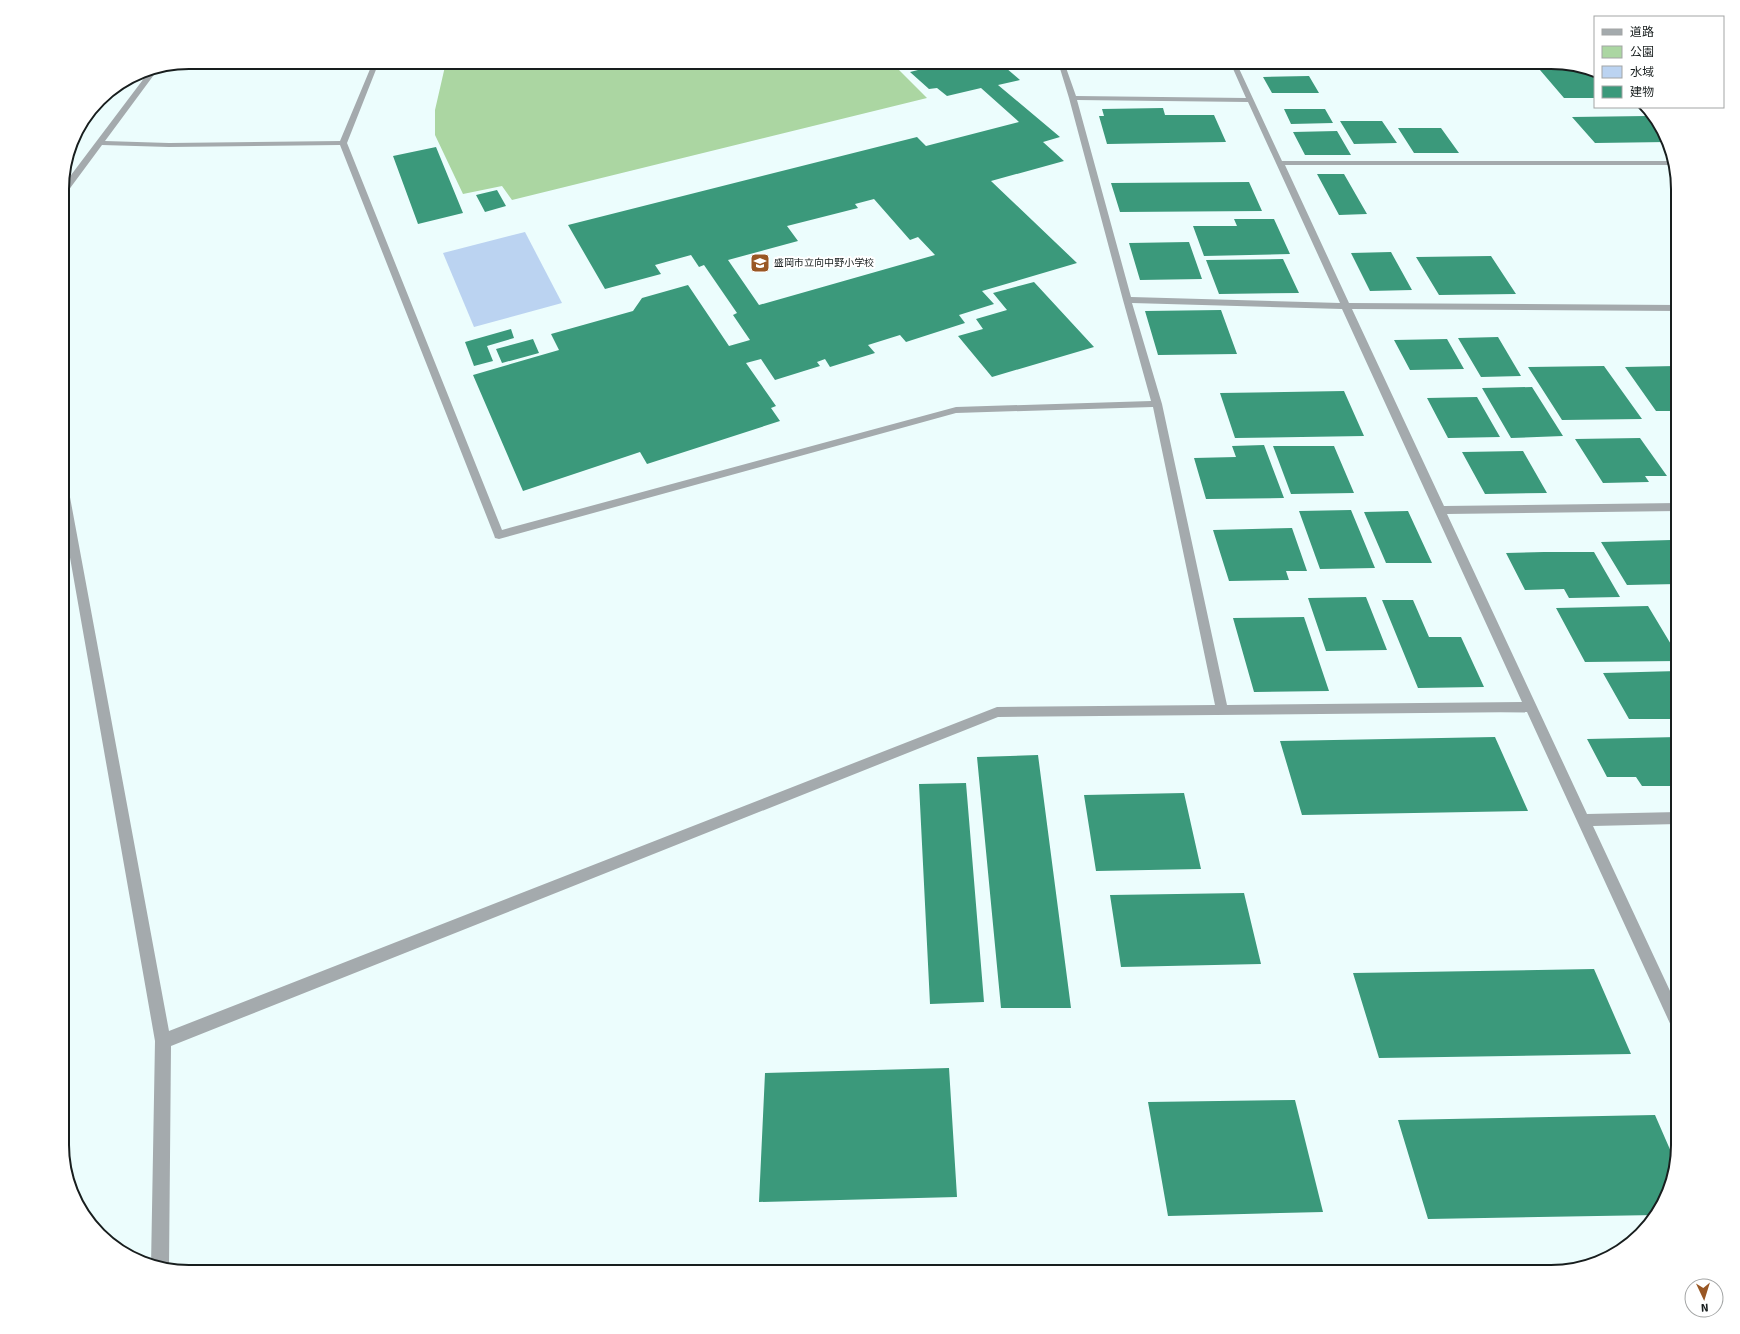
<svg xmlns="http://www.w3.org/2000/svg" width="1740" height="1334" font-family="Signika,'Noto Sans JP',sans-serif">
	<rect width="100%" height="100%" fill="#ecfdfd"/>
	<path fill="#abd6a2" d="M446 62H891L927 98 512 200 502 186 463 194 435 135V110Z"/>
	<path fill="#bbd3f1" d="M525 232 562 303 474 327 443 253Z"/>
	<path fill="#3b997b" fill-rule="evenodd" d="M909 62H999L1020 80 998 85 1060 137 1043 142 1064 161 991 181 1077 263 982 291 994 304 959 315 965 323 906 342 900 335 868 345 875 353 830 367 825 359 817 362 820 366 775 380 761 359 746 363 776 406 771 408 780 421 647 464 640 452 523 491 473 375 559 350 551 334 633 311 642 298 688 285 729 346 750 340 733 315 737 313 704 265 699 267 691 255 655 265 661 274 605 289 568 225 917 137 926 146 1019 122 981 88 947 96 937 88 929 89 910 72 918 70ZM874 199 910 240 918 237 935 255 759 305 728 260 798 241 787 226 858 208 855 204Z
		M1540 70H1594L1595 98H1564Z
		M1309 76 1319 93H1272L1263 77Z
		M1163 108 1165 115H1214L1226 142 1107 144 1099 116H1104L1102 109Z
		M1284 109H1325L1333 123 1291 124Z
		M1647 116 1666 136 1667 142 1595 143 1572 117Z
		M1340 121H1382L1397 143 1354 144Z
		M1398 128H1441L1459 153H1414Z
		M1337 131 1351 155H1305L1293 132Z
		M436 147 463 213 418 224 393 156Z
		M1317 174H1344L1367 214 1339 215Z
		M1249 182 1262 211 1120 212 1111 183Z
		M497 190 506 206 485 212 476 195Z
		M1234 219H1274L1290 254 1204 256 1193 226H1237Z
		M1189 242 1202 279 1140 280 1129 243Z
		M1391 252 1412 290 1370 291 1351 253Z
		M1491 256 1516 294 1439 295 1416 257Z
		M1283 259 1299 293 1219 294 1206 260Z
		M1034 282 1094 347 992 377 958 336 983 329 976 319 1007 310 993 293Z
		M1221 310 1237 354 1158 355 1145 311Z
		M511 329 514 338 487 346 493 361 474 366 465 342Z
		M1498 337 1521 376 1481 377 1458 338Z
		M533 339 539 353 502 363 496 349Z
		M1447 339 1464 369 1410 370 1394 340Z
		M1604 366 1642 419 1562 420 1528 367Z
		M1676 366 1678 369V411H1656L1625 367Z
		M1532 387 1563 436 1511 438 1482 388Z
		M1344 391 1364 436 1235 438 1220 393Z
		M1477 397 1500 437 1448 438 1427 398Z
		M1640 438 1667 476H1645L1649 482 1603 483 1575 439Z
		M1264 445 1284 498 1206 499 1194 458 1236 457 1232 446Z
		M1273 446H1334L1354 493 1291 494Z
		M1523 451 1547 493 1485 494 1462 452Z
		M1351 510 1375 568 1320 569 1299 511Z
		M1408 511 1432 563H1386L1364 512Z
		M1292 528 1307 571H1286L1289 580 1229 581 1213 530Z
		M1671 540 1678 552V584L1627 585 1601 542Z
		M1544 552H1594L1620 597 1569 598 1564 589 1525 590 1506 553Z
		M1366 597 1387 650 1326 651 1308 598Z
		M1382 600H1413L1429 637H1461L1484 687 1418 688Z
		M1648 606 1678 656V661L1585 662 1556 608Z
		M1304 617 1329 691 1254 692 1233 618Z
		M1678 671V719H1629L1603 673Z
		M1495 737 1528 811 1302 815 1280 741Z
		M1678 737V786H1642L1636 777H1607L1587 739Z
		M1038 755 1071 1008H1001L977 757Z
		M966 783 984 1002 930 1004 919 784Z
		M1184 793 1201 869 1096 871 1084 795Z
		M1244 893 1261 964 1121 967 1110 895Z
		M1594 969 1631 1054 1379 1058 1353 973Z
		M949 1068 957 1197 759 1202 765 1073Z
		M1295 1100 1323 1212 1168 1216 1148 1102Z
		M1655 1115 1675 1161 1671 1186 1656 1215 1428 1219 1398 1120Z"/>
	<g fill="none" stroke-linecap="round" stroke-linejoin="round">
		<path fill="#a4aaad" fill-rule="evenodd" d="M373 62H379L347 143 502 530 956 407 1151 401 1123 300 1069 98 1058 62H1064L1076 96 1246 98 1230 62H1236L1282 161H1671L1672 165H1285L1349 303 1678 305V311L1352 309 1444 506 1678 503V511L1447 514 1587 814 1678 812V824L1593 826 1678 1008V1033L1673 1030 1527 712 998 717 171 1046 169 1267 168 1269 151 1266 155 1041 62 512V477L67 481 169 1031 997 707 1215 705 1153 407 956 413 499 539 495 538 494 535 340 145 169 147 102 145 65 195H62V187L151 69 159 68 105 141 169 143 340 141ZM1077 100 1248 102 1340 303 1131 297ZM1132 303 1342 309 1522 702 1227 705 1162 404Z"/>
	</g>
	<defs>
		<symbol id="school-square" viewBox="-11 -11 22 22"><rect x="-9" y="-9" width="18" height="18" rx="4" fill="#995724" stroke="#fff"/><path d="M0-5L7-2L0 1L-7-2ZM-4 1L0 2.5L4 1V4Q0 6-4 4Z" fill="#fff"/></symbol>
	</defs>
	<g fill-rule="evenodd">
		<use href="#school-square" x="749" y="252" width="22" height="22"/>
	</g>
	<g text-anchor="middle" dominant-baseline="central" stroke-width="4" stroke-linejoin="round" paint-order="stroke">
		<g font-size="10" fill="#181e1e" stroke="#fff" text-anchor="start">
			<text x="774" y="263">盛岡市立向中野小学校</text>
		</g>
	</g>
	<path d="M0 0H1740V1334H0ZM189 69H1551A120 120 0 0 1 1671 189V1145A120 120 0 0 1 1551 1265H189A120 120 0 0 1 69 1145V189A120 120 0 0 1 189 69Z" fill="#fff" fill-rule="evenodd"/>
	<path fill="none" stroke="#181e1e" stroke-width="2" d="M189 69H1551A120 120 0 0 1 1671 189V1145A120 120 0 0 1 1551 1265H189A120 120 0 0 1 69 1145V189A120 120 0 0 1 189 69Z"/>
	<rect x="1594" y="16" width="130" height="92" fill="#ffffff" stroke="#a3a5a5"/>
	<rect x="1602" y="29" width="20" height="6" fill="#a4aaad" stroke="#a3a5a5"/>
	<text x="1630" y="36" font-size="12" fill="#181e1e">道路</text>
	<rect x="1602" y="46" width="20" height="12" fill="#abd6a2" stroke="#a3a5a5"/>
	<text x="1630" y="56" font-size="12" fill="#181e1e">公園</text>
	<rect x="1602" y="66" width="20" height="12" fill="#bbd3f1" stroke="#a3a5a5"/>
	<text x="1630" y="76" font-size="12" fill="#181e1e">水域</text>
	<rect x="1602" y="86" width="20" height="12" fill="#3b997b" stroke="#a3a5a5"/>
	<text x="1630" y="96" font-size="12" fill="#181e1e">建物</text>
	<g transform="translate(1704 1298) rotate(176)"><circle r="19" fill="#ffffff" stroke="#a3a5a5"/>
	<path d="M0-3L7 15L0 10L-7 15Z" fill="#995724"/>
	<text y="-6" font-size="11" font-weight="bold" text-anchor="middle" fill="#181e1e">N</text>
	</g>
</svg>
